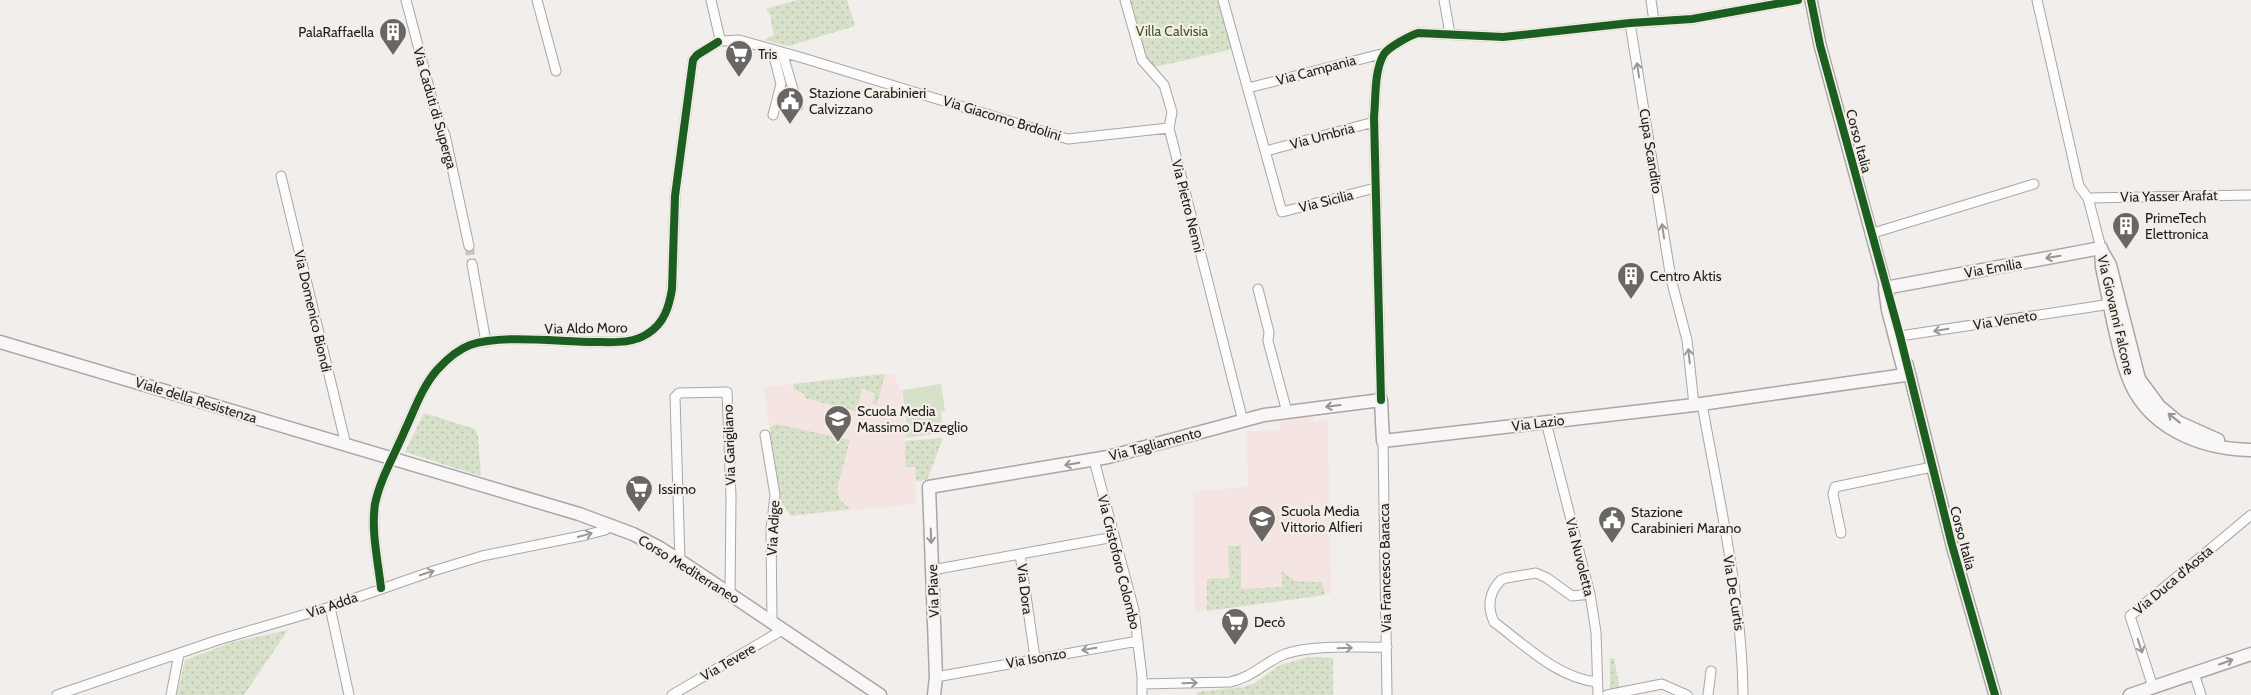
<svg xmlns="http://www.w3.org/2000/svg" width="2251" height="695" font-family="Cabin,sans-serif">
	<defs>
		<pattern id="grass-dots" width="8" height="8" patternUnits="userSpaceOnUse" patternTransform="scale(1.25)"><rect width="8" height="8" fill="#d7e0c8"/><path d="M2 2h.1M6 6h.1" fill="none" stroke="#b8c0ab" stroke-width="1.8" stroke-linecap="round"/></pattern>
	</defs>
	<rect width="100%" height="100%" fill="#f1eeeb"/>
	<path fill="#f5e5e2" d="M877 374H893L901 390 905 417V466L915 467 916 504 791 516 778 497 764 387Z
		M1312 414 1313 422 1328 420 1331 594 1195 612 1193 492 1248 486 1246 431H1280V420Z"/>
	<path fill="url(#grass-dots)" d="M798 0H847L855 26 789 46 764 40 774 35 770 15 766 9Z
		M1130 0H1218L1231 48 1229 50 1155 67 1149 63 1147 59Z
		M885 374 877 404H873L875 393 862 389 857 412 805 398 803 393 794 390 793 384Z
		M424 413 475 429 478 436 481 476 405 452Z
		M776 424 850 440 837 489 840 500 850 509 791 516 778 497 770 428Z
		M943 438 927 480 916 481 915 467H905V441Z
		M1228 546H1241V589L1282 587V571L1294 581 1322 582 1325 595 1207 611V579L1229 578Z
		M288 630 244 695H177L185 660 233 642Z
		M1310 657 1333 658V695H1197V692L1243 687 1255 683 1280 665Z
		M1610 658H1614L1620 690 1610 691Z"/>
	<path fill="#d7e0c8" d="M941 384 945 411 932 413 941 412 943 433 905 438 906 417 902 390Z"/>
	<g fill="none" stroke-linecap="round" stroke-linejoin="round">
		<path stroke="#c7c4c1" stroke-width="9" stroke-dasharray="9 4.5" stroke-linecap="butt" d="M469 246 472 264"/>
		<defs>
			<path id="minor" d="M406 0 436 114 445 135 469 246
				M537 0 556 71
				M711 0 720 39
				M1125 0 1142 60 1164 85 1172 112 1169 128 1243 421
				M1223 0 1282 212 1375 188
				M1444 0 1450 34
				M1651 0 1654 22
				M2037 0 2079 186 2088 198 2101 248
				M1630 23 1671 279 1687 340 1694 405
				M723 41 739 40 803 58 1068 139 1169 128
				M772 49 781 84 773 115
				M782 52 798 106
				M1248 88 1385 53
				M1270 150 1374 122
				M281 176 346 445
				M2088 198 2251 195
				M1870 234 2034 184
				M472 264 486 342
				M1258 289 1269 332 1268 341 1287 412
				M1900 336 2111 304
				M1381 400 1374 117C1376 97 1374 71 1384 54 1389 47 1409 36 1418 33L1503 37 1630 23 1692 19 1798 0
				M1702 404C1719 500 1742 597 1743 695
				M1546 422 1590 594 1596 632 1598 695
				M765 435 775 495 771 529 772 622
				M1383 441 1387 695
				M1094 460 1134 610 1142 677V695
				M1841 533 1833 494 1835 487 1932 467
				M680 561 675 397 679 393 727 392 731 497 730 595
				M932 570 1020 554
				M381 588C378 561 371 531 375 504 380 479 395 454 405 430 414 411 422 387 437 370 446 360 457 350 470 345 503 334 559 342 595 342 613 342 632 344 647 334 664 324 669 307 672 289L675 196 693 60 697 55 718 42
				M1590 594 1572 596 1547 578 1536 573 1506 578 1501 580C1489 592 1487 607 1494 622 1525 645 1557 678 1597 682
				M330 607 349 695
				M1035 658 1020 554 1114 537
				M2194 673 2201 695
				M936 677 1138 641
				M1142 684 1230 682C1251 678 1265 662 1285 654 1314 644 1356 648 1387 647
				M2153 687 2130 616 2251 515
				M57 695 218 640 330 607 430 572 482 556 586 535 605 530 610 525
				M171 695 179 654
				M672 695 784 629
				M1607 695 1662 684 1687 695
				M1708 695 1711 671"/>
			<path id="tertiary" d="M1811 0 1820 45 1888 295
				M1907 364 1952 545 1995 695"/>
			<path id="secondary" d="M2101 248 2102 267C2110 302 2115 340 2127 374 2145 427 2199 449 2251 450
				M2102 251 2110 265 2139 379 2159 406 2178 422 2218 440
				M0 342 579 514 633 534 660 548 691 568 880 695
				M934 695 936 677 929 487 1108 457 1264 415 1381 400 1383 441 1694 405 1905 375 1888 310 1885 288 2101 248
				M2130 695 2251 654"/>
		</defs>
		<use href="#minor" stroke="#a9a6a5" stroke-width="11"/>
		<use href="#tertiary" stroke="#a9a6a5" stroke-width="14"/>
		<use href="#secondary" stroke="#a9a6a5" stroke-width="15"/>
		<use href="#minor" stroke="#fdfcfc" stroke-width="9"/>
		<use href="#tertiary" stroke="#fdfcfc" stroke-width="11"/>
		<use href="#secondary" stroke="#f9f6f7" stroke-width="12"/>
		<defs>
			<path id="cycleway" d="M1811 0 1820 45 1900 336 1952 545 1995 695
				M1381 400 1374 117C1376 97 1374 71 1384 54 1389 47 1409 36 1418 33L1503 37 1630 23 1692 19 1798 0
				M381 588C378 561 371 531 375 504 380 479 395 454 405 430 414 411 422 387 437 370 446 360 457 350 470 345 503 334 559 342 595 342 613 342 632 344 647 334 664 324 669 307 672 289L675 196 693 60 697 55 718 42"/>
		</defs>
		<use href="#cycleway" stroke="#f4eee8" stroke-width="11"/>
		<use href="#cycleway" stroke="#1b5e20" stroke-width="8"/>
	</g>
	<defs><path id="oneway-shaft" d="M-6 0H5M1.5-3L5.5 0L1.5 3" fill="none" stroke-width="1.6" stroke-linecap="round" stroke-linejoin="round" transform="scale(1.25)"/></defs>
	<g stroke="#9a9897">
		<use href="#oneway-shaft" transform="translate(1638 70) rotate(-99)"/>
		<use href="#oneway-shaft" transform="translate(1663 231) rotate(-99)"/>
		<use href="#oneway-shaft" transform="translate(1941 330) rotate(171)"/>
		<use href="#oneway-shaft" transform="translate(1689 356) rotate(-96)"/>
		<use href="#oneway-shaft" transform="translate(585 535) rotate(-15)"/>
		<use href="#oneway-shaft" transform="translate(427 573) rotate(-18)"/>
		<use href="#oneway-shaft" transform="translate(2140 646) rotate(72)"/>
		<use href="#oneway-shaft" transform="translate(1345 648) rotate(-2)"/>
		<use href="#oneway-shaft" transform="translate(1089 649) rotate(171)"/>
		<use href="#oneway-shaft" transform="translate(1190 683) rotate(-2)"/>
	</g>
	<g stroke="#979494">
		<use href="#oneway-shaft" transform="translate(2053 257) rotate(170)"/>
		<use href="#oneway-shaft" transform="translate(1333 406) rotate(173)"/>
		<use href="#oneway-shaft" transform="translate(2174 418) rotate(-142)"/>
		<use href="#oneway-shaft" transform="translate(1072 464) rotate(170)"/>
		<use href="#oneway-shaft" transform="translate(931 536) rotate(88)"/>
		<use href="#oneway-shaft" transform="translate(2226 662) rotate(-19)"/>
	</g>
	<defs>
		<symbol id="building-pin" viewBox="-11 -11 22 30"><path d="M0 17L-7.5 6A9.5 9.5 0 1 1 7.5 6Z" fill="#696664" stroke="#f4eee8"/><path d="M-4-6H4V6H1V3H-1V6H-4ZM-2.5-4.3h1.7v1.8h-1.7ZM.8-4.3h1.7v1.8H.8ZM-2.5-1h1.7V.8h-1.7ZM.8-1h1.7V.8H.8Z" fill="#fff"/></symbol>
		<symbol id="supermarket-pin" viewBox="-11 -11 22 30"><path d="M0 17L-7.5 6A9.5 9.5 0 1 1 7.5 6Z" fill="#696664" stroke="#f4eee8"/><path d="M-6-5.5h2.5l.6 2H6L4.5 2H-2.5L-4.4-4H-6ZM-1.5 3.2a1.3 1.3 0 1 0 .1 0ZM3 3.2a1.3 1.3 0 1 0 .1 0Z" fill="#fff"/></symbol>
		<symbol id="civic-pin" viewBox="-11 -11 22 30"><path d="M0 17L-7.5 6A9.5 9.5 0 1 1 7.5 6Z" fill="#696664" stroke="#f4eee8"/><path d="M-.6-6.5H3V-4.5H.6V-3L4-1V1h2V6H-6V1h2V-1L-.6-3ZM-1.2 2.5V6h2.4V2.5Z" fill="#fff"/></symbol>
		<symbol id="school-pin" viewBox="-11 -11 22 30"><path d="M0 17L-7.5 6A9.5 9.5 0 1 1 7.5 6Z" fill="#696664" stroke="#f4eee8"/><path d="M0-5L7-2L0 1L-7-2ZM-4 1L0 2.5L4 1V4Q0 6-4 4Z" fill="#fff"/></symbol>
	</defs>
	<g fill-rule="evenodd">
		<use href="#building-pin" x="377" y="16" width="32" height="43"/>
		<use href="#supermarket-pin" x="723" y="38" width="32" height="43"/>
		<use href="#civic-pin" x="774" y="85" width="32" height="43"/>
		<use href="#building-pin" x="2110" y="210" width="32" height="43"/>
		<use href="#building-pin" x="1615" y="260" width="32" height="43"/>
		<use href="#school-pin" x="822" y="403" width="32" height="43"/>
		<use href="#supermarket-pin" x="623" y="473" width="32" height="43"/>
		<use href="#school-pin" x="1246" y="503" width="32" height="43"/>
		<use href="#civic-pin" x="1596" y="504" width="32" height="43"/>
		<use href="#supermarket-pin" x="1219" y="606" width="32" height="43"/>
	</g>
	<g text-anchor="middle" dominant-baseline="central" stroke-width="4.5" stroke-linejoin="round" paint-order="stroke">
		<g font-size="14" fill="#415a1c" stroke="#f4eee8">
			<text x="1172" y="31">Villa Calvisia</text>
		</g>
		<g font-size="14" fill="#201d1b" stroke="#f4eee8" text-anchor="start">
			<text x="374" y="32" text-anchor="end">PalaRaffaella</text>
			<text x="758" y="54">Tris</text>
			<text x="809" y="93">Stazione Carabinieri<tspan x="809" dy="16">Calvizzano</tspan></text>
			<text x="2145" y="218">PrimeTech<tspan x="2145" dy="16">Elettronica</tspan></text>
			<text x="1650" y="276">Centro Aktis</text>
			<text x="857" y="411">Scuola Media<tspan x="857" dy="16">Massimo D'Azeglio</tspan></text>
			<text x="658" y="489">Issimo</text>
			<text x="1281" y="511">Scuola Media<tspan x="1281" dy="16">Vittorio Alfieri</tspan></text>
			<text x="1631" y="512">Stazione<tspan x="1631" dy="16">Carabinieri Marano</tspan></text>
			<text x="1254" y="622">Decò</text>
		</g>
		<g font-size="14" fill="#201d1b" stroke="#f4eee8">
			<text transform="translate(1316 70) rotate(-15)">Via Campania</text>
			<text transform="translate(435 108) rotate(74)">Via Caduti di Superga</text>
			<text transform="translate(1002 118) rotate(17)">Via Giacomo Brdolini</text>
			<text transform="translate(1322 136) rotate(-15)">Via Umbria</text>
			<text transform="translate(1859 141) rotate(75)">Corso Italia</text>
			<text transform="translate(1651 151) rotate(81)">Cupa Scandito</text>
			<text transform="translate(2169 196) rotate(-1)">Via Yasser Arafat</text>
			<text transform="translate(1326 201) rotate(-14)">Via Sicilia</text>
			<text transform="translate(1188 206) rotate(76)">Via Pietro Nenni</text>
			<text transform="translate(1993 268) rotate(-10)">Via Emilia</text>
			<text transform="translate(313 311) rotate(77)">Via Domenico Biondi</text>
			<text transform="translate(2116 315) rotate(77)">Via Giovanni Falcone</text>
			<text transform="translate(2005 320) rotate(-9)">Via Veneto</text>
			<text transform="translate(586 328) rotate(-1)">Via Aldo Moro</text>
			<text transform="translate(196 400) rotate(17)">Viale della Resistenza</text>
			<text transform="translate(1538 423) rotate(-7)">Via Lazio</text>
			<text transform="translate(1155 444) rotate(-15)">Via Tagliamento</text>
			<text transform="translate(729 445) rotate(-92)">Via Garigliano</text>
			<text transform="translate(773 528) rotate(-87)">Via Adige</text>
			<text transform="translate(1963 538) rotate(75)">Corso Italia</text>
			<text transform="translate(1580 557) rotate(76)">Via Nuvoletta</text>
			<text transform="translate(1119 562) rotate(76)">Via Cristoforo Colombo</text>
			<text transform="translate(1385 568) rotate(-91)">Via Francesco Baracca</text>
			<text transform="translate(689 569) rotate(32)">Corso Mediterraneo</text>
			<text transform="translate(2173 580) rotate(-40)">Via Duca d'Aosta</text>
			<text transform="translate(1025 589) rotate(83)">Via Dora</text>
			<text transform="translate(933 591) rotate(-92)">Via Piave</text>
			<text transform="translate(1734 593) rotate(81)">Via De Curtis</text>
			<text transform="translate(332 605) rotate(-19)">Via Adda</text>
			<text transform="translate(1036 658) rotate(-10)">Via Isonzo</text>
			<text transform="translate(728 662) rotate(-30)">Via Tevere</text>
		</g>
	</g>
</svg>
